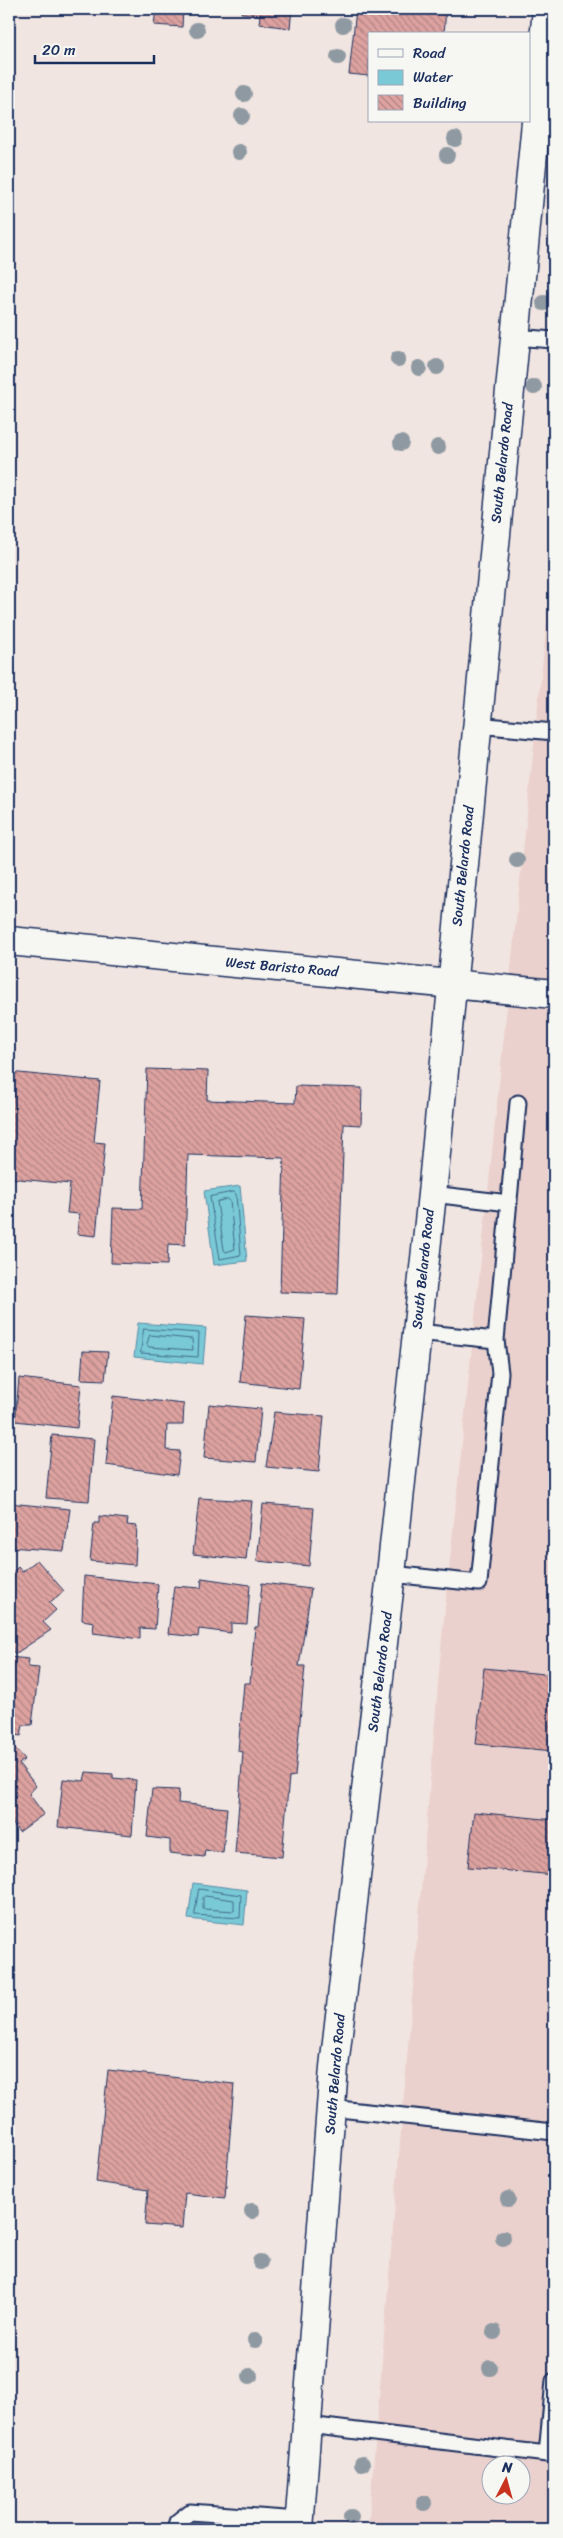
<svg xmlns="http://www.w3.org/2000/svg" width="563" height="2538" font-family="Sriracha,sans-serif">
	<defs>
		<pattern id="building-back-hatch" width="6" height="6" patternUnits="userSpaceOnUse" patternTransform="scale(1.25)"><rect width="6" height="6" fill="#dda29f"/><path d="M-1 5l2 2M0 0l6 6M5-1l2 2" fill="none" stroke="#b28485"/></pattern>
	</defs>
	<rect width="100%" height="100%" fill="#f1e5e1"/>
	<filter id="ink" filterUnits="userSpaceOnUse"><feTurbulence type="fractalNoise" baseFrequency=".02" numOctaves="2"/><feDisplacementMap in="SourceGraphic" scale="10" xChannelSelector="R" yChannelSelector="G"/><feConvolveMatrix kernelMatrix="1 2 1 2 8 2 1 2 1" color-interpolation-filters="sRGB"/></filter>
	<g filter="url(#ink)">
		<path fill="#ebd1cd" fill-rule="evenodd" d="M554 551V2529H368L442 1637ZM490 2466H520V2496H490Z"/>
		<path fill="#7ac9d6" stroke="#548ba6" d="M240 1186 247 1261 214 1265 204 1191Z
			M138 1323 206 1328 203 1364 134 1357Z
			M193 1883 247 1890 244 1925 188 1919Z"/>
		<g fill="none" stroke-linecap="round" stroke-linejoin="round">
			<path stroke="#416d8e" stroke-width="1" d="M234 1192 236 1194 241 1255 220 1259 210 1197Z
				M228 1199 230 1201 235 1249 226 1252 224 1250 217 1202Z
				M144 1329 199 1333 198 1357 141 1353Z
				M150 1335 192 1339 193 1350 149 1347 147 1345Z
				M199 1889 241 1895 240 1918 195 1915Z
				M205 1896 234 1900V1911L203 1909V1898Z"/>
		</g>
		<path fill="url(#building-back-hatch)" stroke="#1b2f5e" d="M156 9H183L182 27 154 25Z
			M242 9H292L290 28 259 24 260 15 241 13Z
			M356 9H446L444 34H369V76L349 74Z
			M147 1069 208 1071 207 1100 295 1103 296 1086 362 1088 361 1125 344 1124 338 1294 280 1292 284 1158 188 1155 185 1245 168 1244 167 1265 111 1263 113 1208 142 1209Z
			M9 1072 100 1081 94 1142 105 1143 96 1236 77 1234 79 1214 67 1213 70 1184 9 1178Z
			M246 1315 305 1319 299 1389 240 1382Z
			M83 1351 108 1352 105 1380 81 1379Z
			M19 1378 81 1385 77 1428 15 1421Z
			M113 1396 184 1404 183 1425H167L166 1450 180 1451 177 1475 106 1465Z
			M209 1404 261 1409 256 1462 204 1458Z
			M274 1412 324 1416 319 1472 266 1467Z
			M52 1435 94 1439 89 1501 46 1498Z
			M199 1498 252 1501 246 1560 193 1554Z
			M9 1503 70 1509 64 1551 9 1547Z
			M263 1504 314 1508 309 1566 257 1561Z
			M99 1516 128 1519 127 1525 137 1526 135 1565 90 1561 94 1523H99Z
			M37 1560 64 1591 49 1603 56 1610 43 1622 51 1630 15 1654 9 1646V1576L18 1567 22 1572Z
			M84 1576 158 1584 155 1629 140 1628V1639L93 1633 94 1622 82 1620Z
			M202 1578 250 1585 247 1624 231 1623V1633L199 1629 198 1637 168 1634 174 1586 201 1588Z
			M262 1583 311 1589 299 1666H305L295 1776 289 1777 282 1857 235 1853 243 1752 238 1751 244 1683H250L255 1627H258Z
			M9 1657 29 1659 28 1667 39 1668 32 1725H23L21 1736 9 1734Z
			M484 1668 554 1675V1751L476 1744Z
			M9 1742 25 1759 19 1764 36 1786 29 1794 44 1814 19 1832 9 1819Z
			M86 1772 113 1774V1778L136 1780 132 1835 58 1827 63 1779 84 1781Z
			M152 1789 179 1790 178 1803 227 1808 223 1853 205 1850 204 1857 170 1853V1840L147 1837Z
			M474 1812 554 1820V1875L468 1867Z
			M108 2070 234 2084 225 2198 185 2193 182 2228 145 2225 148 2190 96 2182Z"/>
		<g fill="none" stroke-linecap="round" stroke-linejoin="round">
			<defs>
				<path id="lane" d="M514 337 554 340
					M476 725 554 732
					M432 1194 509 1203
					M417 1332 496 1340
					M391 1574 479 1583 500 1373 496 1340 518 1103
					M330 2108 554 2132
					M308 2425 547 2454 554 2381
					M175 2529 177 2522 190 2512 299 2520"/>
				<path id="street" d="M9 941 554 994"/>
				<path id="secondary" d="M299 2529 334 2067 391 1574 432 1194 547 9"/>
			</defs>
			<use href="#lane" stroke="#1b2f5e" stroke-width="19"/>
			<use href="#street" stroke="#1b2f5e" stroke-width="31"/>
			<use href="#secondary" stroke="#1b2f5e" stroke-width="31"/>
			<use href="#lane" stroke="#f6f6f2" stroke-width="15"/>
			<use href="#street" stroke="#f6f6f2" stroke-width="28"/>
			<use href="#secondary" stroke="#f6f6f2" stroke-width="28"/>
		</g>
		<g fill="#8e99a2">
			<circle cx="343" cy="25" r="8"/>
			<circle cx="197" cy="30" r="8"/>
			<circle cx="338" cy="57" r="8"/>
			<circle cx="244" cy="94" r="8"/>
			<circle cx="242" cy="116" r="8"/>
			<circle cx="455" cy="139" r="8"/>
			<circle cx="239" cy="152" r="8"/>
			<circle cx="447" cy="155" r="8"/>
			<circle cx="544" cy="303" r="8"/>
			<circle cx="398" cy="359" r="8"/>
			<circle cx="437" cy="367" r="8"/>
			<circle cx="419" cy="368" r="8"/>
			<circle cx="534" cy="387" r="8"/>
			<circle cx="401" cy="443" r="8"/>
			<circle cx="438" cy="447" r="8"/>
			<circle cx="517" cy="860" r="8"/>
			<circle cx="508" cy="2199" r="8"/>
			<circle cx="252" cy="2211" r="8"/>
			<circle cx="503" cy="2238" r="8"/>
			<circle cx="260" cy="2262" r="8"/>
			<circle cx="494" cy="2332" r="8"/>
			<circle cx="255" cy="2340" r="8"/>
			<circle cx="490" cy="2368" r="8"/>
			<circle cx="250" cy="2376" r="8"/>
			<circle cx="362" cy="2464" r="8"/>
			<circle cx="424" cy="2503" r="8"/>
			<circle cx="351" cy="2517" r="8"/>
		</g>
	</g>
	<g text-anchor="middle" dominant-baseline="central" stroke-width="4.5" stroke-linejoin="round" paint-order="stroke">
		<g font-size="14" fill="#1b2f5e" stroke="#f6f6f2">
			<text transform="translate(502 463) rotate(-84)">South Belardo Road</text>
			<text transform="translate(463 866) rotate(-84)">South Belardo Road</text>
			<text transform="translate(282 967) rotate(5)">West Baristo Road</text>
			<text transform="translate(423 1269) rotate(-84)">South Belardo Road</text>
			<text transform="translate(380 1672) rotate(-83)">South Belardo Road</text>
			<text transform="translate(335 2074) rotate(-85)">South Belardo Road</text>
		</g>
	</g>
	<rect width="563" height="2538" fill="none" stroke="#f6f6f2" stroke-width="30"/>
	<rect x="15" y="15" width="533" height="2508" fill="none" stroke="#1b2f5e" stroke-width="2" filter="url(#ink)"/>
	<rect x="368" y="32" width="162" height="90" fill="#f6f6f2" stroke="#9ea6b7"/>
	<rect x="378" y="49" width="25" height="8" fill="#f6f6f2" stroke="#9ea6b7"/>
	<text x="413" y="58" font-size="15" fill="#1b2f5e">Road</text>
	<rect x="378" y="70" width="25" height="15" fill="#7ac9d6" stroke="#9ea6b7"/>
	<text x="413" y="82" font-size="15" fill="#1b2f5e">Water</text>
	<rect x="378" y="95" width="25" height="15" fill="url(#building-back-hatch)" stroke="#9ea6b7"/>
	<text x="413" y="108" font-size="15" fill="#1b2f5e">Building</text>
	<g transform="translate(506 2480) rotate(6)"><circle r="24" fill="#f6f6f2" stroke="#9ea6b7"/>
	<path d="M0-4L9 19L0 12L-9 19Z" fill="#c8321e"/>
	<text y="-8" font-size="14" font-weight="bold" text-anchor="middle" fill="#1b2f5e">N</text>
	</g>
	<path d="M35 55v8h119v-8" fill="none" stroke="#1b2f5e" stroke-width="2.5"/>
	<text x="42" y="55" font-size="15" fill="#1b2f5e" stroke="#f6f6f2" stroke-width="4" paint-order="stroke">20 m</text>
</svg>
